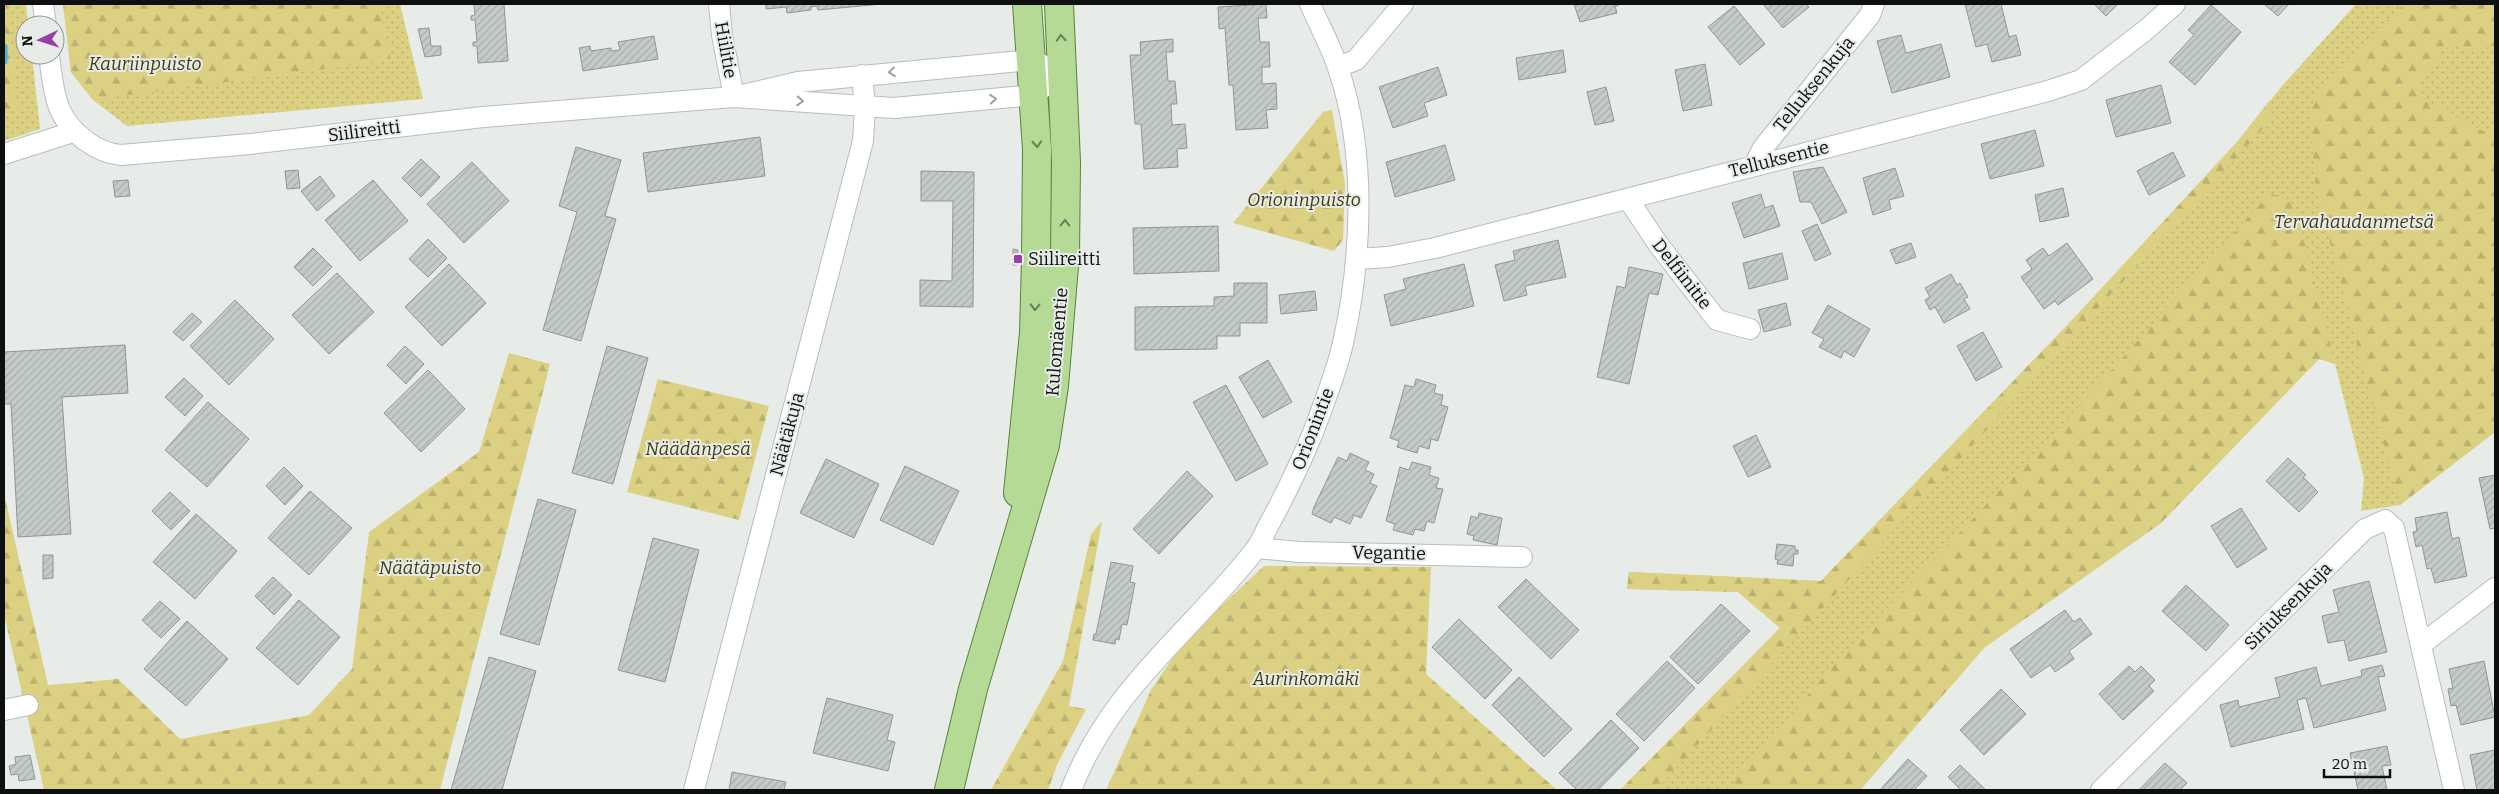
<svg xmlns="http://www.w3.org/2000/svg" width="2499" height="794" font-family="Bitter,serif">
	<defs>
		<pattern id="green-dots" width="8" height="8" patternUnits="userSpaceOnUse" patternTransform="scale(1.25)"><rect width="8" height="8" fill="#dcd183"/><path d="M2 2h.1M6 6h.1" fill="none" stroke="#bcb270" stroke-width="1.8" stroke-linecap="round"/></pattern>
		<pattern id="forest-firs" width="22" height="20" patternUnits="userSpaceOnUse" patternTransform="scale(1.25)"><rect width="22" height="20" fill="#dcd183"/><path d="M5 1l3.5 6h-7zM16 11l3.5 6h-7z" fill="#bcb270"/></pattern>
		<pattern id="building-hatch" width="6" height="6" patternUnits="userSpaceOnUse" patternTransform="scale(1.25)"><rect width="6" height="6" fill="#c4cbcb"/><path d="M-1 1l2-2M0 6l6-6M5 7l2-2" fill="none" stroke="#a7adad"/></pattern>
	</defs>
	<rect width="100%" height="100%" fill="#e7ece9"/>
	<path fill="url(#green-dots)" d="M4 4H26L28 25H25V55H32L40 129 4 141Z
		M63 4H400L423 99 127 126 93 100 71 72Z
		M2356 4H2495V432L2400 505 2361 511 2364 478 2335 364 2319 359 2161 523 1985 647 1860 790H1620L1780 628 1738 592 1627 589 1629 572 1821 581 2074 318 2237 142 2282 86Z"/>
	<path fill="url(#forest-firs)" d="M4 4H8L18 108 4 113Z
		M63 4H379L391 60 93 100 71 72Z
		M2404 4H2495V46L2466 51 2459 41 2440 52C2438 71 2428 69 2419 84L2424 100 2485 132 2495 127V432L2400 505 2316 190 2310 111 2317 91Z
		M2270 100V121L1656 790H1620L1780 628 1738 592 1627 589 1629 572 1821 581 2074 318 2237 142Z
		M1332 110 1345 184 1343 240 1334 251 1233 223 1323 112Z
		M2269 194 2285 196 2296 209 2335 363 2318 359 2161 523 1985 647 1860 790H1727L1837 661 2066 421Z
		M509 353 550 364 440 790H44L4 614V494L48 685 118 679 180 739 309 715 352 669 369 532 479 452Z
		M658 379 769 406 739 520 627 492Z
		M1102 521 1069 706 1086 709 1057 765 1048 790H991L1063 661 1091 534Z
		M1264 566 1431 567 1426 674 1557 790H1106L1151 690 1174 656 1220 607Z"/>
	<g fill="none" stroke-linecap="round" stroke-linejoin="round">
		<path stroke="#41b4e0" stroke-width="7" d="M4 47V61"/>
	</g>
	<path fill="url(#building-hatch)" stroke="#909696" d="M474 4H504L508 61 478 63 477 46H473V42H477L475 20H471V16L475 15Z
		M766 4H882L818 10 817 6 811 7V10L787 13 786 7 766 9Z
		M1266 4 1267 18H1258L1260 42H1269L1270 67H1262V84L1276 83 1277 109 1266 110 1268 128 1236 130 1233 85H1229L1225 28 1219 29 1218 7Z
		M1574 4H1618V6H1615L1617 13 1580 22Z
		M1763 4H1806L1809 7 1783 28Z
		M1965 4H2001L2009 37 2016 35 2021 55 1992 62 1987 44 1976 47Z
		M2094 4H2118L2106 16Z
		M2264 4H2289L2278 16Z
		M2211 5 2241 32 2195 85 2169 62 2194 35 2188 30Z
		M1734 6 1765 44 1740 65 1708 27Z
		M429 28 431 46H441V55L425 57 418 29Z
		M1901 35 1906 53 1941 44 1950 77 1892 93 1877 41Z
		M654 36 658 59 583 71 579 48 590 46 591 51 611 48V51L620 50 618 42Z
		M1173 39V52H1166L1168 81H1175L1177 104H1171L1172 125 1185 124 1187 148 1177 149 1178 167 1144 169 1141 124H1135L1130 55H1141L1140 42Z
		M1563 50 1566 72 1519 80 1516 58Z
		M1705 64 1712 105 1683 111 1675 70Z
		M1438 67 1447 95 1424 103 1428 116 1393 128 1379 87Z
		M2161 85 2171 123 2116 137 2106 100Z
		M1606 87 1614 121 1595 125 1587 92Z
		M2035 130 2044 166 1990 179 1981 144Z
		M760 137 765 176 648 192 643 153Z
		M1445 145 1455 180 1395 197 1386 162Z
		M576 147 621 160 605 216 616 219 581 341 543 330 577 212 559 206Z
		M2173 152 2185 176 2149 195 2137 171Z
		M421 159 440 177 421 197 402 178Z
		M472 162 509 201 464 243 427 204Z
		M1823 167 1847 212 1822 224 1811 202H1800L1793 172Z
		M1895 168 1904 196 1889 200 1891 209 1873 215 1863 178Z
		M298 170 300 188 287 189 285 171Z
		M921 171 974 172 973 307 920 306V280L952 281 953 201H921Z
		M320 176 335 196 317 211 301 191Z
		M128 180 130 196 115 197 113 181Z
		M373 180 408 221 360 261 325 220Z
		M2063 188 2069 216 2040 222 2035 195Z
		M1761 194 1765 208 1773 205 1780 226 1744 238 1732 203Z
		M1817 224 1831 254 1815 261 1802 231Z
		M1218 226 1219 271 1134 274 1133 228Z
		M428 239 447 258 428 277 409 259Z
		M1558 240 1566 277 1525 286 1527 295 1504 301 1495 265 1515 260 1513 251Z
		M1911 243 1916 257 1896 264 1890 250Z
		M2067 243 2093 279 2058 305 2055 301 2044 309 2021 277 2032 269 2026 260 2043 248 2049 256Z
		M313 248 332 267 313 286 294 267Z
		M1013 249 1018 250 1017 265H1013Z
		M1782 253 1788 279 1749 289 1743 263Z
		M449 264 486 303 442 346 405 307Z
		M1464 264 1474 306 1391 326 1384 295 1406 289 1403 279Z
		M1629 267 1663 274 1658 295 1649 293 1629 384 1597 377 1617 286 1625 288Z
		M337 273 374 312 329 354 292 315Z
		M1951 274 1957 285 1960 283 1968 297 1964 299 1970 309 1944 323 1935 307 1930 310 1925 300 1930 297 1925 288Z
		M1234 283H1267V323H1240V336H1217V349L1135 350V307L1214 306V297L1234 296Z
		M1315 291 1317 310 1281 314 1279 295Z
		M235 300 274 339 229 385 190 346Z
		M1786 303 1791 325 1764 332 1758 310Z
		M1828 305 1870 329 1854 357 1844 351 1841 358 1819 347 1824 339 1812 333Z
		M192 313 202 322 183 341 173 332Z
		M1983 332 2002 367 1976 381 1957 346Z
		M125 345 128 393 62 397 71 534 18 537 11 404H4V352Z
		M405 346 424 364 406 384 387 365Z
		M607 346 648 358 613 484 572 473Z
		M1268 360 1292 402 1263 418 1239 377Z
		M428 370 465 409 421 452 384 413Z
		M184 378 203 396 185 416 165 397Z
		M1416 379 1436 385 1434 393 1443 395 1441 405 1448 407 1438 441 1431 439 1429 449 1419 446 1417 453 1397 447 1399 441 1390 438 1405 385 1414 387Z
		M1226 385 1268 464 1236 481 1193 402Z
		M208 402 249 439 207 487 165 450Z
		M1756 435 1771 467 1748 477 1733 446Z
		M1350 453 1369 462 1365 470 1374 474 1370 483 1377 486 1361 518 1354 515 1350 524 1334 517 1331 523 1312 514 1314 507 1338 457 1347 461Z
		M2288 458 2306 475 2303 477 2318 492 2299 512 2266 481Z
		M826 459 879 484 854 538 800 513Z
		M1412 462 1431 467 1429 475 1439 478 1436 488 1443 489 1434 523 1427 521 1424 531 1415 529 1413 535 1393 530 1395 524 1386 521 1400 467 1409 470Z
		M905 466 959 491 933 545 880 520Z
		M284 467 303 486 285 505 266 486Z
		M1187 471 1213 496 1159 554 1133 529Z
		M2495 475V528L2490 529 2479 478Z
		M310 491 352 528 309 575 268 538Z
		M170 492 190 511 171 530 152 511Z
		M538 499 576 510 539 645 500 634Z
		M2241 508 2267 549 2237 568 2211 526Z
		M2447 512 2452 539 2459 537 2467 576 2435 583 2431 568 2427 569 2422 545 2416 547 2413 532 2417 531 2415 518Z
		M1479 513 1502 518 1497 545 1473 540 1474 536 1467 534 1471 516 1478 518Z
		M196 514 237 551 195 599 153 562Z
		M653 538 699 550 665 682 618 670Z
		M1777 544 1795 546V550H1798V554H1794L1793 566 1777 564 1778 560 1775 559Z
		M43 555H53V578L43 579Z
		M1111 562 1133 566 1130 582 1135 583 1127 625 1122 624 1119 640 1116 639 1115 644 1093 640 1094 634H1096Z
		M273 577 292 595 274 615 255 596Z
		M1526 579 1579 630 1551 659 1498 607Z
		M2369 581 2387 652 2349 661 2344 640 2328 643 2322 616 2339 612 2333 590Z
		M2186 585 2229 625 2206 651 2162 611Z
		M299 600 340 637 298 685 256 648Z
		M160 601 180 619 161 638 142 620Z
		M1721 604 1750 631 1698 684 1670 657Z
		M2065 610 2074 622 2080 618 2092 634 2069 651 2074 659 2055 672 2050 665 2031 678 2010 649Z
		M1459 619 1512 670 1485 699 1432 647Z
		M187 621 228 659 186 706 144 669Z
		M489 657 536 671 502 790H451Z
		M1667 661 1695 688 1644 741 1616 714Z
		M2484 661 2495 717 2461 725 2456 705 2451 706 2448 689 2453 688 2449 669Z
		M2382 665 2385 676 2378 677 2386 710 2314 728 2306 698 2297 700 2304 729 2231 747 2220 705 2238 700 2239 707 2280 697 2275 678 2316 667 2321 686 2362 676 2361 670Z
		M2129 666 2135 672 2141 666 2155 680 2149 686 2154 691 2123 720 2099 694Z
		M1519 677 1572 729 1544 757 1492 705Z
		M2001 689 2026 714 1984 755 1960 730Z
		M827 698 893 715 887 740 895 742 888 771 813 753Z
		M1611 720 1639 748 1598 790H1577L1559 773Z
		M2387 746 2391 765 2382 766 2387 790H2358L2350 753Z
		M2495 750V790H2477L2470 755Z
		M30 755 35 779 19 781 18 774 11 775 9 766 16 764 15 757Z
		M1908 759 1927 776 1914 790H1880Z
		M2165 763 2187 783 2180 790H2139Z
		M1960 765 1986 790H1961L1948 777Z
		M732 772 786 782 784 790H729Z"/>
	<g fill="none" stroke-linecap="round" stroke-linejoin="round">
		<defs>
			<path id="minor" d="M43 4 46 25
				M719 4 722 35 734 97
				M49 55C54 92 54 117 86 141 97 149 108 154 121 155L250 144 483 117 734 97 894 108 1034 95 1062 73 1031 60 798 82 734 97
				M1338 67 1356 60 1403 4
				M4 154 73 132
				M1755 164 1763 148 1870 15 1874 4
				M1628 199 1658 244 1717 320 1750 329
				M1357 259 1388 257 1435 248 2048 91 2081 80 2147 29 2175 4
				M1256 548 1300 552 1522 557
				M2422 644 2495 588
				M4 710 28 705
				M694 790 863 141 865 107 862 75
				M1071 790C1110 688 1190 633 1255 550 1262 541 1266 529 1272 519 1287 491 1300 464 1312 435 1323 406 1336 374 1343 343 1362 258 1367 152 1338 68 1331 46 1319 25 1310 4
				M2101 790 2365 529 2385 520 2394 528 2454 790"/>
			<path id="primary" d="M1018 493 1034 333 1036 259 1037 149 1027 4
				M949 790 973 689 1045 445 1054 386 1065 254 1066 162 1059 4"/>
		</defs>
		<use href="#minor" stroke="#b8bdbb" stroke-width="22"/>
		<use href="#primary" stroke="#5a8339" stroke-width="30"/>
		<use href="#minor" stroke="#fff" stroke-width="20"/>
		<use href="#primary" stroke="#b5da95" stroke-width="28"/>
	</g>
	<defs><path id="oneway-chevron" d="M-2-3.5L2.5 0L-2 3.5" fill="none" stroke-width="1.6" stroke-linecap="round" stroke-linejoin="round" transform="scale(1.25)"/></defs>
	<g stroke="#6a7f59">
		<use href="#oneway-chevron" transform="translate(1061 38) rotate(-93)"/>
		<use href="#oneway-chevron" transform="translate(1037 144) rotate(87)"/>
		<use href="#oneway-chevron" transform="translate(1065 223) rotate(-89)"/>
		<use href="#oneway-chevron" transform="translate(1035 307) rotate(91)"/>
	</g>
	<g stroke="#9f9f9f">
		<use href="#oneway-chevron" transform="translate(892 72) rotate(174)"/>
		<use href="#oneway-chevron" transform="translate(993 99) rotate(-5)"/>
		<use href="#oneway-chevron" transform="translate(800 101) rotate(4)"/>
	</g>
	<rect fill="#9a3da7" stroke="#e7ece9" stroke-width="2" x="1013" y="254" width="10" height="10" rx="2.5"/>
	<g text-anchor="middle" dominant-baseline="central" stroke-width="4" stroke-linejoin="round" paint-order="stroke">
		<g font-size="18" fill="#0e100f" stroke="#e7ece9">
			<text transform="translate(726 50) rotate(80)">Hiilitie</text>
			<text transform="translate(1814 84) rotate(-51)">Telluksenkuja</text>
			<text transform="translate(364 131) rotate(-7)">Siilireitti</text>
			<text transform="translate(1779 159) rotate(-14)">Telluksentie</text>
			<text transform="translate(1682 274) rotate(52)">Delfiinitie</text>
			<text transform="translate(1057 342) rotate(-85)">Kulomäentie</text>
			<text transform="translate(1313 429) rotate(-69)">Orionintie</text>
			<text transform="translate(787 434) rotate(-75)">Näätäkuja</text>
			<text transform="translate(1389 553) rotate(1)">Vegantie</text>
			<text transform="translate(2288 606) rotate(-45)">Siriuksenkuja</text>
		</g>
		<g font-size="18" font-style="italic" fill="#403a10" stroke="#e7ece9">
			<text x="145" y="64">Kauriinpuisto</text>
			<text x="1304" y="200">Orioninpuisto</text>
			<text x="2354" y="222">Tervahaudanmetsä</text>
			<text x="698" y="449">Näädänpesä</text>
			<text x="430" y="568">Näätäpuisto</text>
			<text x="1306" y="679">Aurinkomäki</text>
		</g>
		<g font-size="18" fill="#0e100f" stroke="#e7ece9" text-anchor="start">
			<text x="1028" y="259">Siilireitti</text>
		</g>
	</g>
	<rect width="2499" height="794" fill="none" stroke="#0e100f" stroke-width="10"/>
	<g transform="translate(40 40) rotate(266)"><circle r="24" fill="#e7ece9" stroke="#909492"/>
	<path d="M0-4L9 19L0 12L-9 19Z" fill="#9a3da7"/>
	<text y="-8" font-size="14" font-weight="bold" text-anchor="middle" fill="#0e100f">N</text>
	</g>
	<path d="M2324 769v8h66v-8" fill="none" stroke="#0e100f" stroke-width="2.5"/>
	<text x="2332" y="769" font-size="15" fill="#0e100f" stroke="#e7ece9" stroke-width="4" paint-order="stroke">20 m</text>
</svg>
